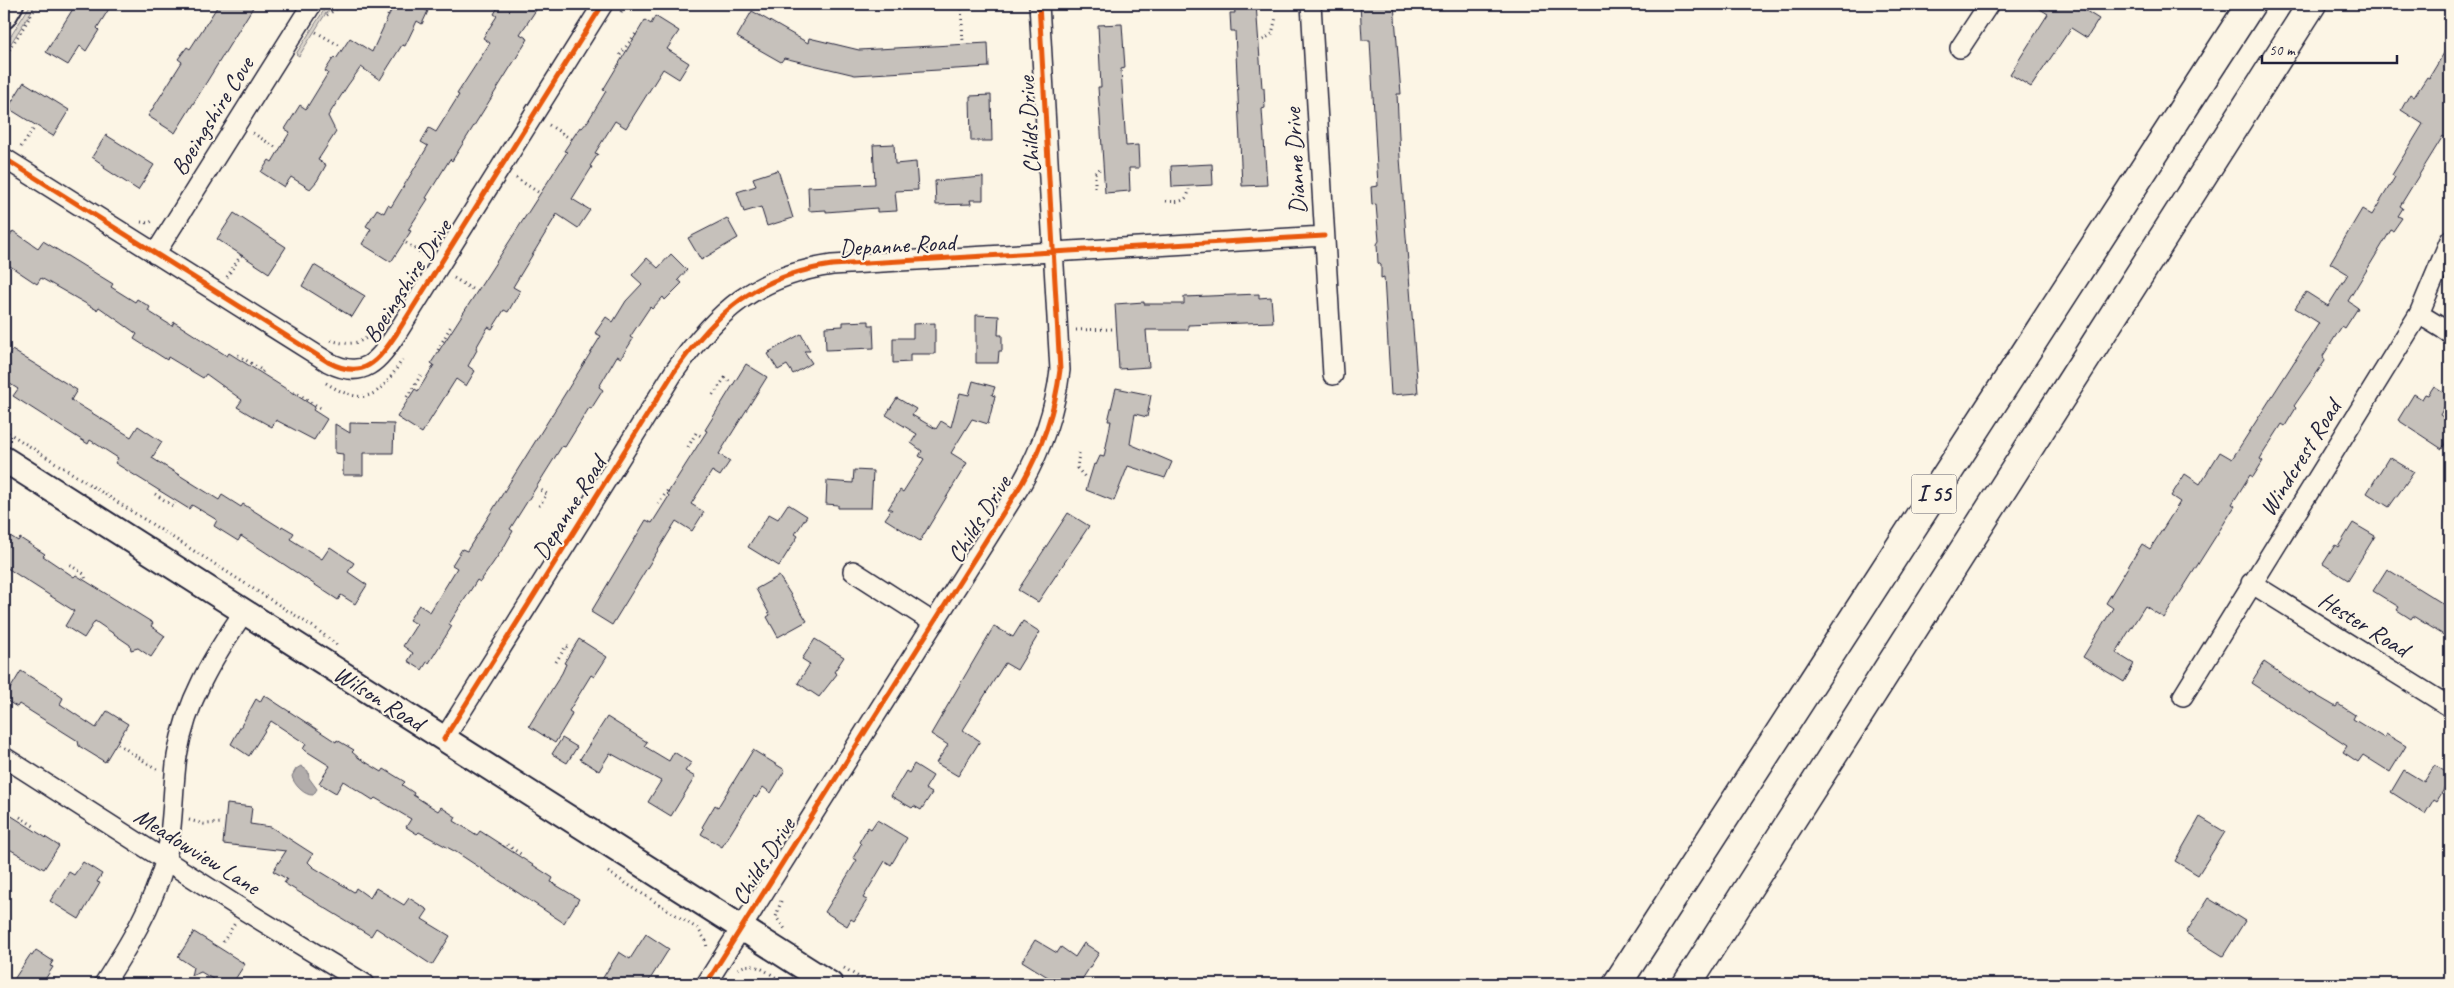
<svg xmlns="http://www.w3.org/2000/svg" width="2454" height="988" font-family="Caveat,sans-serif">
	<rect width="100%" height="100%" fill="#fcf5e5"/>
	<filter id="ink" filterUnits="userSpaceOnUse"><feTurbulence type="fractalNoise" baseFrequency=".02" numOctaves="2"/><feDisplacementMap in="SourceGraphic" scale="10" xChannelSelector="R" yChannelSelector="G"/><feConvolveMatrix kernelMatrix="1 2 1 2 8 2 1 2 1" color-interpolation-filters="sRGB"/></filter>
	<g filter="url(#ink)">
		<path fill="#dcd6cc" stroke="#7f7c84" d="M31 4H36L4 54V47Z
			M331 4H338L326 13 299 56 296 54 324 10Z"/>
		<path fill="#b2adab" stroke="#78757e" d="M301 766 308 771 309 778 317 789 313 795C305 796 293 784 292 776L296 769Z"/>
		<path fill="#c6c1bb" stroke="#22223b" d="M76 4H112L97 28 99 30 86 51 80 46 68 65 46 52Z
			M219 4H255L175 133 148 116 182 62 178 59 187 47 190 49Z
			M394 4H411L428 11 422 24 417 21 405 46 402 45 380 80 361 67 348 85 328 116 336 132 318 160 326 165 317 181 310 189 291 177 284 187 261 172 269 160 272 162 290 132 285 129 300 105 306 109 328 73 325 71 334 57 336 59 350 38 372 52Z
			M500 4H540L520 34 528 39 452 161 450 159 426 198 428 199 408 230 411 231 391 262 362 244 371 229 366 226 377 209 384 213 388 205 391 207 428 146 421 142 429 128 436 132 459 95 457 94 490 43 483 38 497 16 494 14Z
			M1234 4H1256L1262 88H1264L1265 108 1262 109 1267 185 1242 186 1235 31H1231L1230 13H1235Z
			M1360 4H1394L1401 94H1397L1400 158 1418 393 1391 395 1384 277 1381 278V265L1378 263 1377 244 1379 241 1376 204 1372 205 1371 187 1378 186 1370 40H1362Z
			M2032 4H2086L2083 9 2099 19 2087 38 2071 28 2031 87 2010 74 2048 14Z
			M752 11 808 43 809 38 859 50 988 43 989 67 855 75 784 58 781 62 737 37Z
			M655 16 679 31 667 49 689 63 679 79 663 69 626 128 615 121 595 153 598 154 590 166 592 167 572 199 590 210 578 228 557 214 513 287 520 291 508 312 504 310 492 329 488 327 476 348 477 350 468 366 475 371 466 386 456 379 422 433 397 417 415 389 418 391 434 365 431 363 442 346 567 152 564 151 580 127 582 128 588 121 606 91 603 90 645 20 651 24Z
			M1122 24 1125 68 1121 69 1126 146 1138 145 1139 168H1129L1130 191 1105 193 1098 87H1101L1098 25Z
			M2450 43V141L2443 136 2400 206 2403 208 2398 216 2402 218 2393 231 2391 230 2348 301 2358 308 2345 328 2342 326 2323 356 2325 361 2294 406 2296 408 2285 426 2282 424 2264 452 2260 459 2263 461 2253 477 2250 475 2232 504 2235 506 2164 618 2145 606 2126 636 2116 653 2134 664 2124 682 2083 657 2113 608 2106 603 2142 544 2150 549 2180 502 2171 496 2185 474 2200 484 2220 452 2232 459 2319 323 2295 308 2306 292 2328 306 2348 274 2330 263 2362 209 2372 215 2395 177 2392 175 2423 124 2401 110 2410 94 2414 97 2427 77 2429 78Z
			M24 82 69 110 53 136 8 108Z
			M991 95 992 141H971L970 96Z
			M106 135 154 165 138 190 104 168 105 166 92 157Z
			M894 144 895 164 916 162 918 190 895 191 897 211 877 212V208L826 212V210L809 211 808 187 875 184 873 145Z
			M1212 164 1213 185 1172 187 1171 166Z
			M778 170 793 218 767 226 761 207 744 212 737 192 756 186 753 178Z
			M983 177V200H970L971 204 936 205 935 181Z
			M234 213 286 247 269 273 217 239Z
			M727 218 738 238 701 260 688 238Z
			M13 231 38 248 43 241 113 284 111 287 135 302 137 299 150 307 148 311 172 326 174 322 227 356 229 353 315 407 313 410 327 419 314 440 276 420 272 427 252 416 237 407 242 400 206 374 203 378 168 357 167 360 134 339 137 334 99 307 97 310 41 278 37 284 4 262V245Z
			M671 254 687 270 678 280 682 283 665 300 663 297 652 309 650 307 630 337 633 339 621 358 617 356 599 387 603 390 591 409 589 408 565 447 562 446 510 529 513 531 504 547 480 582 477 580 449 624 452 626 429 663 427 662 422 670 408 661 413 653 403 646 417 624 409 620 419 605 430 612 457 568 452 565 462 549 467 551 601 336 595 333 606 317 613 322 626 301 642 284 632 275 647 258 658 268Z
			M314 265 365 296 352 317 302 286Z
			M1259 294V298L1271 297 1273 322 1188 325V330H1146L1149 367 1119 369 1115 304 1144 302V304H1184V297Z
			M976 315 999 316 998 335H1002V351H999L998 363H976Z
			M869 321V325H873L874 348 826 350 825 327 843 326V322Z
			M935 323V354H910V362L893 363V338H913V324Z
			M801 334 810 351H804L812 363 793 374 787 365 778 370 768 354 771 352H769Z
			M12 350 77 390 71 400 131 437 138 426 162 442 152 458 219 500 222 495 241 507 243 504 281 528 282 526 294 533 290 539 322 559 330 547 354 563 348 572 367 585 355 604 341 595 338 600 241 536 238 541 214 526 217 520 192 505 189 509 115 463 118 458 90 440 88 444 13 396 18 389 4 380V363Z
			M746 364 767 377 719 454 730 461 720 476 712 471 691 504 704 512 692 531 676 521 612 625 591 612 646 520 652 523 669 496 667 494 707 431 705 430Z
			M973 381 995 387 992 395 995 396 988 424 972 419 951 453 967 463 920 541 885 519 892 509H888L900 490 903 492 924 459 919 456 922 451 911 443 917 434 886 415 897 398 916 409 912 415 936 429 941 421 951 427 960 393 969 395Z
			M2434 386 2450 396 2440 415 2450 422V436L2442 449 2398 420 2414 394 2422 399 2425 394 2428 395Z
			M1116 388 1151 395 1147 417 1135 414 1130 444 1172 462 1165 478 1128 466 1114 501 1086 490 1094 464 1096 465 1100 456 1104 457 1111 421H1108Z
			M350 423 394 424 393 453H363V475H343V454L335 453V424L350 433Z
			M2389 457 2414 472 2389 507 2367 493Z
			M854 470 873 471 871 508H838V505L826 504 827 481 853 483Z
			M788 504 807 516 795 534 798 536 779 566 748 547 769 514 778 519Z
			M1068 513 1089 526 1038 602 1018 590Z
			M2353 523 2375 536 2348 580 2323 564 2335 545 2338 547Z
			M4 532 18 541 20 538 45 554 43 556 74 577 76 575 153 623 151 626 165 636 151 657 138 648 131 650 130 645 95 621 84 638 65 626 74 611 4 566Z
			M2387 569 2450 608V639L2413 616 2411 619 2397 610 2399 607 2373 591Z
			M779 576 807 621 778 637 767 617 770 615 756 589Z
			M1023 621 1040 632 1017 670 1005 663 963 730 980 741 958 776 936 763 948 745 931 734 994 626 1013 637Z
			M579 639 607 657 594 677 591 675 569 711 572 713 570 718 555 743 529 726 562 673 566 664 564 663Z
			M815 639 844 657 834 672 837 674 819 697 798 683 810 664 802 659Z
			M2264 662 2311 694 2312 693 2336 707 2338 704 2355 715 2353 719 2384 738 2386 734 2406 746 2390 772 2363 755 2358 762 2343 752 2347 746 2251 683Z
			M21 671 52 690 63 698 60 704 96 728 107 711 128 724 105 762 79 746 78 741 19 704 17 707 4 699Z
			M264 695 336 742 337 740 354 750 352 752 359 758 382 772 384 769 405 782 402 785 414 793 413 795 438 811 441 807 456 817 454 821 477 835 480 831 553 878 551 882 579 899 564 923 456 852 419 832 417 834 406 827 411 819 382 802 375 798 373 800 343 781 336 793 319 783 330 766 303 749 306 744 271 721 249 756 231 744 256 699 260 702Z
			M607 717 647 742 644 746 669 761 674 752 691 763 685 771 695 777 671 816 648 802 661 781 610 753 599 771 580 759Z
			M562 738 577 747 567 763 552 754Z
			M753 750 785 770 771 793 763 787 756 798 754 796 722 847 701 834 704 829 702 827 715 805 718 807Z
			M914 764 933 776 925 789 932 793 921 810 914 806 912 808 891 796 906 771 909 773Z
			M2435 765 2450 775V779L2437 801 2434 799 2425 814 2391 792 2404 770 2424 782Z
			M227 804 252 807 250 824 271 827 313 854 308 862 313 867 354 892 356 888 370 898 376 888 404 905 409 898 428 910 422 919 450 936 432 965 376 928 371 936 284 883 287 879 273 871 286 851 223 844Z
			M10 815 59 846 44 869 4 846V826Z
			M2200 817 2225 832 2198 875 2175 861Z
			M877 820 907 838 891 865 885 861 863 898 867 900 854 921 851 919 847 926 825 912 857 860 853 858 861 844 859 842 868 827 871 829Z
			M83 862 102 874 97 882 100 883 79 919 50 901 69 872 74 875Z
			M2208 898 2245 921 2223 956 2186 933Z
			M194 932 245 964 232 984H221L201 972 191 976 193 967 178 957Z
			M646 934 669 949 647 984H599L619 952 630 959Z
			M1035 940 1057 953 1061 947 1075 957 1084 943 1099 953 1079 984H1059L1022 961Z
			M36 950 53 961 50 966 53 967 42 984H11L30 955 32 956Z"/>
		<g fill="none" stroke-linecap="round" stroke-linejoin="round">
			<defs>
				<path id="minor" d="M1311 4 1333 375
					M1960 48 1989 4
					M4 158 328 362C364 381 378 361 397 333L603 4
					M155 254 312 4
					M2419 314 2450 333
					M853 571 934 623
					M2251 583 2450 707
					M2183 696 2419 314 2450 240
					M444 739 674 372C717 311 756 276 832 265L1324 236
					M4 757 234 904 365 984
					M104 984C129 945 152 907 165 862 174 827 172 791 177 756 186 701 213 657 244 612
					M706 984 1022 483C1042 448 1055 411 1060 370L1039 4"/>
				<path id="tertiary" d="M4 16 11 4
					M4 459 830 984"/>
				<path id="motorway" d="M1617 984 2251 4
					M1687 984 2312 4"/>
			</defs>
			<use href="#minor" stroke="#22223b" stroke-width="22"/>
			<use href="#tertiary" stroke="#22223b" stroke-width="28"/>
			<use href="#motorway" stroke="#22223b" stroke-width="31"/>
			<path stroke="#22223b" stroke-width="3" stroke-dasharray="1 4" stroke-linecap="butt" d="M961 4 963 42
				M621 12 625 4
				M327 15 343 4
				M388 16 391 4
				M316 32 342 47
				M1263 40 1272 34 1276 17
				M620 55 637 32
				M4 58 38 4
				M549 125 571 139
				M253 133 278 149
				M21 147 35 127
				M516 178 538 192
				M1095 188V173L1102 167
				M1166 201C1177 202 1188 203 1189 189
				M141 222 149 223 154 220
				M406 243 426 256
				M227 277 241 255
				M454 278 475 291
				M1076 330 1115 329
				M331 340C347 346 361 344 373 333
				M438 350 452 324
				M238 355 263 371 261 373
				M326 383C366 408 379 397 402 360
				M294 393 295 392 322 409
				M713 395 725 378 732 383
				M407 397 421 375
				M4 430 315 628 337 645
				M688 447 696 433 701 436
				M1079 453 1077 468 1085 477
				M155 494 173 506 175 503
				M658 504 668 490
				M539 506 547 494 539 489
				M70 565 84 574 86 580
				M556 662 566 646 568 647
				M118 744 158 770
				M20 817 35 827
				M189 820 204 824 223 823
				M504 847 506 844 522 855
				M608 872 698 929 706 941 707 949
				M781 901 776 917 785 929
				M223 942 235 923
				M844 968 870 984
				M738 969C754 958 772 976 786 984"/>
			<use href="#minor" stroke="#fcf5e5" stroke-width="19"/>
			<use href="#tertiary" stroke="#fcf5e5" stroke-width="24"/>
			<use href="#motorway" stroke="#fcf5e5" stroke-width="28"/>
			<defs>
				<path id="cycleway" d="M4 158 328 362C364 381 378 361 397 333L603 4
					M444 739 674 372C717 311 756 276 832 265L1324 236
					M706 984 1022 483C1042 448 1055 411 1060 370L1039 4"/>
			</defs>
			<use href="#cycleway" stroke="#fcf5e5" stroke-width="8"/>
			<use href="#cycleway" stroke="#e8590c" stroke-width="5"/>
		</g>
	</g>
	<g text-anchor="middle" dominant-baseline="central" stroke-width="4.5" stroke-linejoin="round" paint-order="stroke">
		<rect fill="#fcf5e5" stroke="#63616e" stroke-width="1" x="1911.5" y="474.5" width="45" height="39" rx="4"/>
		<g font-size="22" font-weight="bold" fill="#22223b">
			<text x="1934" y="494">I 55</text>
		</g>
		<g font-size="24" fill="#22223b" stroke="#fcf5e5">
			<text transform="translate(212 116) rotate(-58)">Boeingshire Cove</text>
			<text transform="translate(1029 125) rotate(-94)">Childs Drive</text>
			<text transform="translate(1295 161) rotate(-93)">Dianne Drive</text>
			<text transform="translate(897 245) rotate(-3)">Depanne Road</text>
			<text transform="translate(407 281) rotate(-57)">Boeingshire Drive</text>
			<text transform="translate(2300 458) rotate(-58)">Windcrest Road</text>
			<text transform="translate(569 508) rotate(-58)">Depanne Road</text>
			<text transform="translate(979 519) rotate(-58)">Childs Drive</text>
			<text transform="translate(2364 624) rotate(32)">Hester Road</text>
			<text transform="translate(379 698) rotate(32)">Wilson Road</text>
			<text transform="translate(197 851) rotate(32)">Meadowview Lane</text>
			<text transform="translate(763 861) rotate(-58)">Childs Drive</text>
		</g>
	</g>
	<rect width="2454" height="988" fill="none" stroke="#fcf5e5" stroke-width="20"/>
	<rect x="10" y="10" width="2434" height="968" fill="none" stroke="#22223b" stroke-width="2" filter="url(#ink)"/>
	<path d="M2262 55v8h135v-8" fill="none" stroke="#22223b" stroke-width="2.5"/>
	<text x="2269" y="55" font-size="15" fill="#22223b" stroke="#fcf5e5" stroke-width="4" paint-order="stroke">50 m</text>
</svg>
